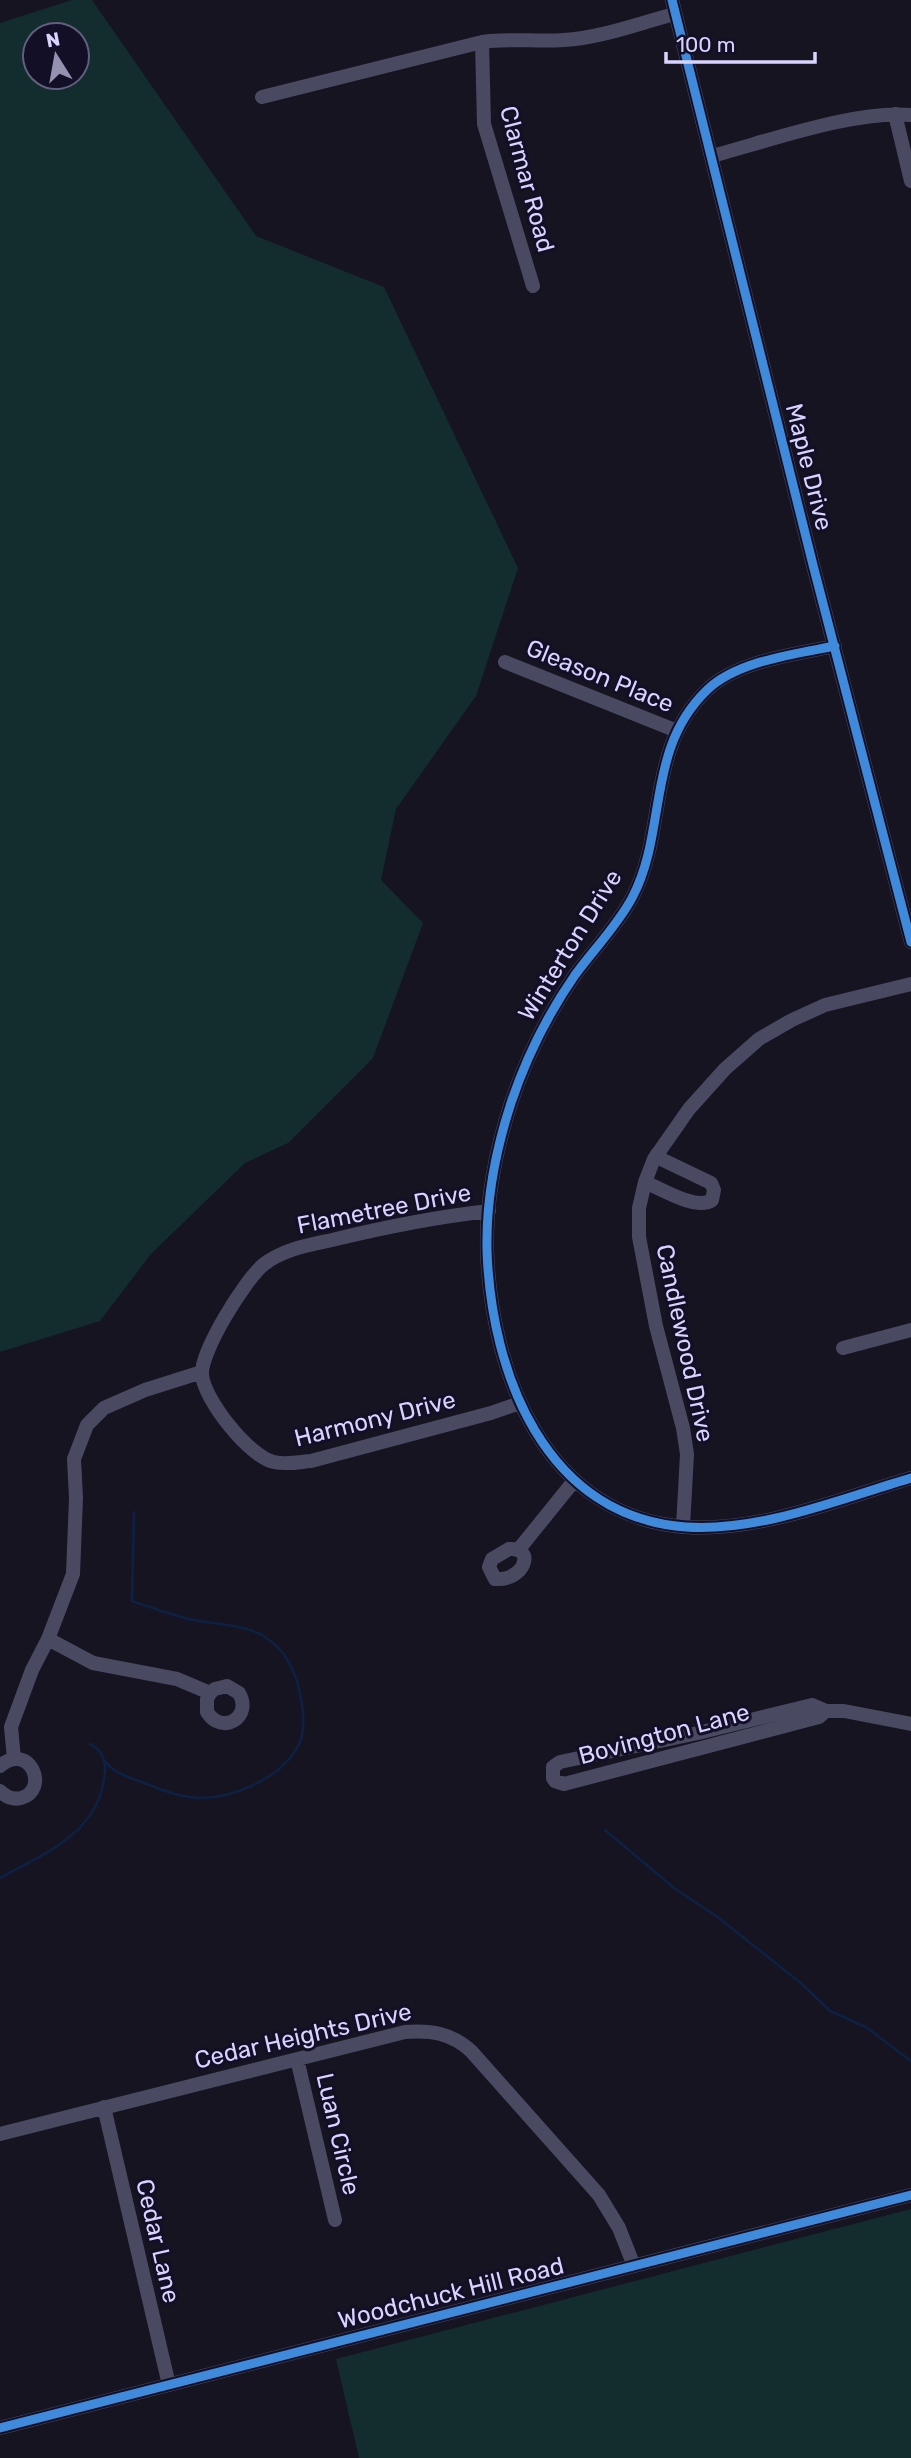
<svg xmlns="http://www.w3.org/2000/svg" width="911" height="2458" font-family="Rubik,sans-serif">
	<rect width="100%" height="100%" fill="#161421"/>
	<path fill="#132c2d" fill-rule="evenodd" d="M72 0H92L256 236 384 287 518 568 476 696 396 809 381 880 423 923 373 1058 288 1143 245 1163 151 1254 100 1321 0 1352V23ZM77 35V77H35V35Z
		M911 2209V2458H359L336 2359Z"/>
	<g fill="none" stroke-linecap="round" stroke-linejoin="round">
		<path stroke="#0d2144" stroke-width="2.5" d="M106 1762C114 1774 134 1779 147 1784 163 1791 180 1797 198 1798 233 1799 281 1778 298 1746 307 1730 303 1706 299 1689 294 1668 284 1649 265 1637 248 1625 214 1624 193 1620 172 1615 152 1608 132 1601L134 1512
			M605 1830 674 1888 719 1918 802 1984 830 2011 866 2027 911 2061
			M0 1878C47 1852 101 1832 105 1771 106 1760 100 1748 90 1744"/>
		<path stroke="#4a4962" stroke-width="14" d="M672 0 813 565 911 942
			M482 42 484 124 533 286
			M262 97 482 42C510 38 536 42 564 40 601 38 639 23 675 14
			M895 114 911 181
			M712 156C769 141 854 110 911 115
			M835 646C795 654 737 661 707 690 645 750 668 830 632 898 617 926 594 949 575 975 548 1014 526 1058 511 1103 496 1149 486 1202 487 1250 491 1373 545 1517 686 1527 760 1532 840 1499 911 1478
			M505 662 677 731
			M645 1182C661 1189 697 1211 712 1200L714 1190 711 1183 663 1160 657 1154
			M489 1211C436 1217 385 1227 332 1240 309 1245 283 1249 263 1265 245 1280 200 1352 202 1375 204 1399 249 1457 274 1462 286 1465 299 1462 311 1461L491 1413 520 1403
			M843 1348 911 1330
			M683 1527 687 1454 683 1428 656 1326 639 1237V1208L645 1182 654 1159 689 1109 725 1069 759 1039 792 1020 825 1005 911 984
			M509 1549C536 1547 525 1581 495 1579L489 1567 492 1559Z
			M519 1549 574 1481
			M48 1639 93 1663 177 1679 210 1693 207 1699V1712C222 1736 253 1717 239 1693L227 1686 215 1689 210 1693
			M826 1711 819 1717 564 1784 555 1781 553 1778V1767L560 1762 698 1733 812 1705 826 1711H844L911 1724
			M14 1759 11 1727 32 1670 48 1639 73 1574 76 1498 74 1459 87 1425 104 1408 145 1390 202 1372
			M0 1766C30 1741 50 1790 21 1798 13 1800 6 1797 0 1791
			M297 2059 335 2220
			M104 2107 169 2385
			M0 2134 405 2032C431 2030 451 2033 471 2051L599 2195 619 2228 634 2266
			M0 2428 911 2195"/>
		<defs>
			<path id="cycleway" d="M672 0 813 565 911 942
				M835 646C795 654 737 661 707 690 645 750 668 830 632 898 617 926 594 949 575 975 548 1014 526 1058 511 1103 496 1149 486 1202 487 1250 491 1373 545 1517 686 1527 760 1532 840 1499 911 1478
				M0 2428 911 2195"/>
		</defs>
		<use href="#cycleway" stroke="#130f26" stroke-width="13"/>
		<use href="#cycleway" stroke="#408adc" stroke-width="9"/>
	</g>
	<g text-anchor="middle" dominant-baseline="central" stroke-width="6" stroke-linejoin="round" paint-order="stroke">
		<g font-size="24" fill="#d9d4ff" stroke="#130f26">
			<text transform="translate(527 179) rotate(75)">Clarmar Road</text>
			<text transform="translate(809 467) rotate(76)">Maple Drive</text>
			<text transform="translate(600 676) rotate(22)">Gleason Place</text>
			<text transform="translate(570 945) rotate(-58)">Winterton Drive</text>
			<text transform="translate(384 1209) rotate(-11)">Flametree Drive</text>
			<text transform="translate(685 1343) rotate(78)">Candlewood Drive</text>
			<text transform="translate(375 1419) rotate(-14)">Harmony Drive</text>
			<text transform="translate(664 1734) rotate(-15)">Bovington Lane</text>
			<text transform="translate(303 2036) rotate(-13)">Cedar Heights Drive</text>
			<text transform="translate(338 2134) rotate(77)">Luan Circle</text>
			<text transform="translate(158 2241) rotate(77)">Cedar Lane</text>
			<text transform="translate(451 2293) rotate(-14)">Woodchuck Hill Road</text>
		</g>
	</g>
	<g transform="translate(56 56) rotate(349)"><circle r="33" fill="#130f26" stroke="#625e7d" stroke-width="2"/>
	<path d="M0-5L12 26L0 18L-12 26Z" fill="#9591b1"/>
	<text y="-10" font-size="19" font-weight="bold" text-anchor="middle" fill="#d9d4ff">N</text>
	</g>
	<path d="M666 52v10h149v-10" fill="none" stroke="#d9d4ff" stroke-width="3.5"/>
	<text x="676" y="52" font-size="21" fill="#d9d4ff" stroke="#130f26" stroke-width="5" paint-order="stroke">100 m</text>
</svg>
